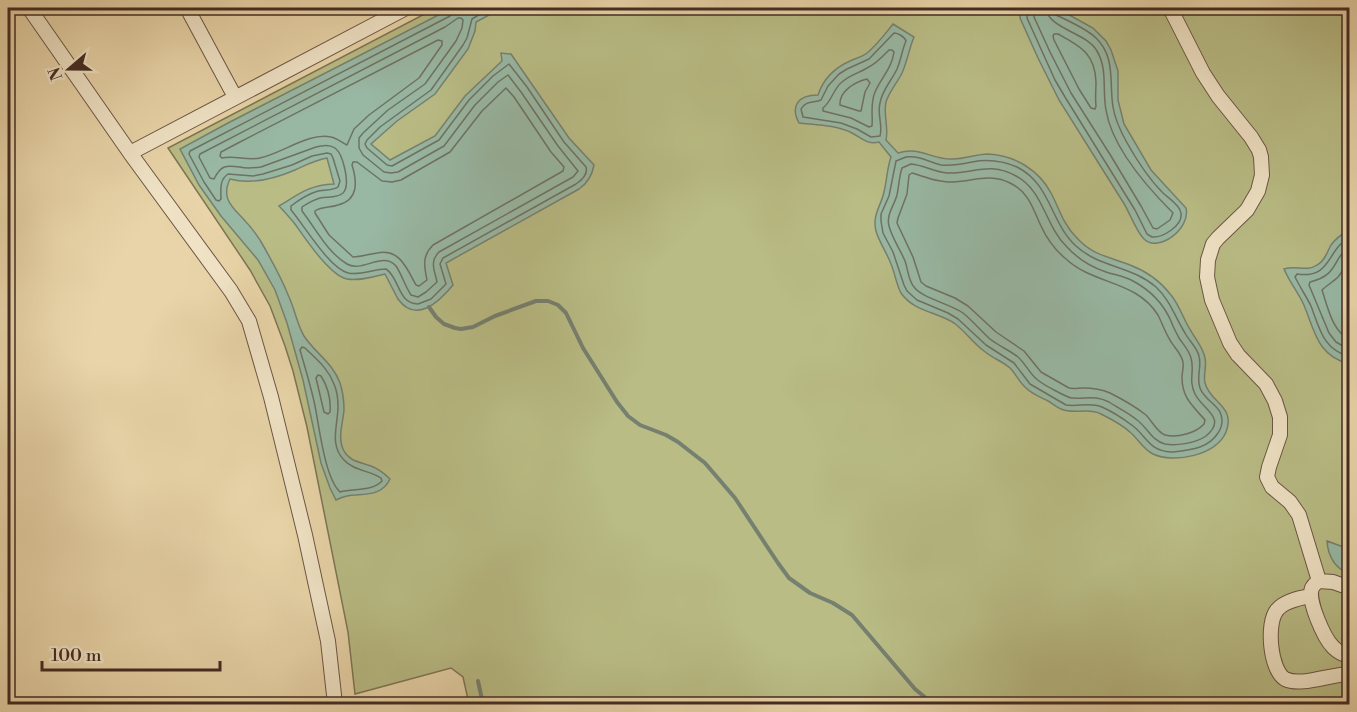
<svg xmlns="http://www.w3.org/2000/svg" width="1357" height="712" font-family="'Libre Bodoni',serif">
	<rect width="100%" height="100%" fill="#e8d4a8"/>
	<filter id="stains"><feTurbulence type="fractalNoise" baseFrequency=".00333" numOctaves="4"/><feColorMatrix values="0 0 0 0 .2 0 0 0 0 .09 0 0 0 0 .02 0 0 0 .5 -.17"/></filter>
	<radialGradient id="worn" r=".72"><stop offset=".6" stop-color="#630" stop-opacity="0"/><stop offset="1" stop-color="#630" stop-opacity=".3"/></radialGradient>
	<path fill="#b9bc85" stroke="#7e7454" stroke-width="1.5" d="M436 8H1349V704H469L463 677 451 668 355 694 348 632 307 427 293 371 285 346 270 306 250 270 168 148Z"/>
	<path fill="#98b8a4" stroke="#768070" stroke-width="1.5" d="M452 8H502L476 22 475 31 468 49 435 94 397 121 371 144 390 160 435 136 465 96 502 61 501 53 511 54 569 138 594 165C592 176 588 183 579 189L446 263 453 285C439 302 416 324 398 299L385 274C373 277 359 281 347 279 330 276 305 238 295 224 290 218 285 212 279 206 299 194 309 185 334 184L327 158C315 160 306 165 295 170 274 179 252 185 230 179 220 200 234 208 246 222 251 227 256 234 260 240 271 259 281 277 289 297 295 310 297 324 304 336 315 353 333 363 340 383 343 392 344 401 344 410 343 423 337 438 344 451 350 462 361 462 371 466 379 469 384 473 390 479 383 494 370 494 356 495 349 495 342 497 336 500L330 488 321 463 303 380 287 323 275 290 258 260 221 216 199 185 180 149 228 123Z
		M1023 8H1053L1064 12 1093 28 1106 41 1111 50 1118 71V100L1124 124 1151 170 1186 208C1191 229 1158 253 1144 239 1136 231 1130 213 1123 202 1102 168 1080 134 1059 100L1038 58 1020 18 1021 11Z
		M893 24 914 37C909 49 907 62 902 73 897 83 889 92 886 102 883 115 889 127 886 140L898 153C921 146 931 160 953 159 965 159 976 154 988 154 1014 155 1039 170 1051 193 1059 208 1063 224 1076 237 1093 256 1108 256 1130 265 1146 271 1161 282 1171 295 1180 306 1183 319 1191 331 1196 340 1203 347 1205 358 1207 366 1203 375 1205 383 1210 403 1236 406 1226 432 1217 455 1174 464 1153 454 1143 449 1139 440 1131 433 1123 425 1111 419 1101 414 1088 407 1074 415 1061 409 1056 407 1052 403 1048 401 1040 397 1032 394 1026 388 1019 382 1016 374 1010 368 1002 361 992 358 984 351 973 343 965 331 954 323 937 312 913 311 901 293 896 284 895 273 891 264 887 253 879 242 876 231 872 215 881 206 884 192 887 180 887 168 891 157L879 142C867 145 862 138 852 133 836 125 817 125 799 123 790 106 798 95 818 95 823 80 834 68 850 61 856 58 862 57 867 53 877 45 885 34 893 24Z
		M1349 230V364C1316 355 1315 330 1303 303 1297 291 1289 281 1284 269 1295 265 1307 272 1317 265 1325 261 1327 252 1331 245 1336 238 1342 234 1349 230Z
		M1327 541 1349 549V574C1335 568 1328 556 1327 541Z"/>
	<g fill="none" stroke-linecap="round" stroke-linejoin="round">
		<path stroke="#6e7263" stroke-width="1.5" d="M454 8 453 12 450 16 190 151 189 154 204 182 216 200 219 201 221 199C221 190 219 180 228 174L253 176 263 174 292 165 312 156 327 153 331 154 333 158 340 181 338 187C332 191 326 189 318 191 308 194 300 199 291 206V210C304 225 329 268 348 273 360 276 374 269 386 269 400 278 397 303 418 304L431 299 446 284 440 264 443 258 576 184C582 180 588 174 586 167L564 142 527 87 509 64 493 76 469 100 439 140 392 166 387 165 367 148 365 144 367 140 380 127 431 90 463 45 467 38 472 19 490 8
			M1028 8 1027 18 1055 80 1065 97 1135 210 1147 234 1152 237C1162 238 1183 226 1181 213 1180 205 1168 198 1163 193 1148 178 1136 159 1126 141 1120 130 1115 119 1113 107 1109 83 1116 57 1096 38 1088 30 1067 20 1056 15L1054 8
			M1035 8 1034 17 1050 52 1071 93 1111 156 1141 206 1153 228 1157 229 1170 220 1173 213C1147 187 1112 148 1106 110 1102 90 1108 70 1097 51 1086 32 1048 29 1046 8
			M458 18H461L463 20 462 28 456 41 425 84 388 110 363 133 359 138V148L363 155 384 172 391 173 398 172 444 146 475 105 498 82 508 75 521 92 558 146 578 171 573 177 439 252C429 262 435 271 437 282L426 292 418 297 411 295C405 286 402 275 396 266 383 251 362 273 347 264 327 252 316 229 302 211V207C308 203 313 200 320 198 327 196 336 199 343 193 351 185 343 154 335 148 329 144 323 145 316 147L261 167C254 168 247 169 240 167 226 165 221 165 214 179L210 178 199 157 200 154 445 27Z
			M894 33C898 33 905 37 906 41 902 50 901 60 897 69 892 80 882 90 880 103 877 114 883 125 880 136L871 137 857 129 841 123 803 117 801 109C806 100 814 103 821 100L828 86 839 74 847 69 869 59Z
			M1054 34H1058C1080 46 1095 53 1096 82 1096 90 1095 98 1096 106L1095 109 1091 108 1079 89 1054 40 1053 36Z
			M438 40 442 41V45L419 78 369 115 354 129 347 145C342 143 337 138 331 137 309 132 281 154 260 158 247 161 235 155 222 158L220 156 221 152 238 143Z
			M889 50H892L894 52C892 68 881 78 875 92 870 104 873 115 872 126L869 127 851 118 823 111V108C832 101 833 89 842 82 850 75 859 73 867 68 876 64 882 57 889 50Z
			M867 79 870 83 865 92 861 111H859L840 105C839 91 855 82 867 79Z
			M506 88 514 97 551 152 564 167 563 171 433 245C422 256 424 266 427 280L419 286 416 285C407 269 400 248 377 253 369 254 361 257 353 257L329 235 315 213V211C322 206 330 208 338 205 359 200 357 181 352 165L353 162H357L382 181 392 182 401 180 450 152 482 111Z
			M906 157C919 155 928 162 941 165 952 166 962 164 972 162 987 159 1003 161 1017 167 1051 184 1050 222 1076 246 1100 268 1130 265 1156 287 1170 300 1175 317 1185 333 1189 341 1197 347 1199 356 1202 367 1196 377 1200 388 1204 399 1215 403 1220 412 1227 427 1214 442 1200 447 1191 450 1182 451 1173 452 1150 452 1148 438 1133 426 1125 420 1111 411 1102 407 1090 402 1078 407 1066 405L1030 384 1014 363 986 345 958 319 948 313 917 300 907 291 904 285 893 252 883 233 881 221V214L889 196 896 161Z
			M911 164C924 165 934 172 947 173 974 174 989 161 1016 176 1044 191 1045 226 1067 247 1078 259 1091 267 1106 272 1115 275 1124 276 1133 281 1150 290 1163 303 1171 321 1173 327 1176 332 1179 338 1183 344 1189 350 1191 358 1195 370 1188 380 1195 394 1202 409 1228 418 1206 436 1196 443 1177 446 1165 444 1152 441 1147 427 1137 420 1129 413 1118 408 1109 402 1095 395 1087 399 1072 398 1068 398 1044 385 1039 381 1030 375 1026 364 1018 357 1009 350 999 346 990 339 981 331 973 321 963 313 950 304 922 298 914 287 908 280 908 269 905 261 900 249 892 238 889 226 886 215 894 206 897 195 899 186 899 177 902 168Z
			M912 173C917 174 920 176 925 177 932 180 940 181 947 182 970 183 988 172 1010 183 1029 192 1033 209 1041 226 1047 239 1055 250 1066 259 1094 285 1136 280 1158 315 1162 323 1165 332 1170 340 1173 346 1180 352 1182 359 1185 364 1182 371 1182 377 1182 398 1192 405 1205 420L1204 424C1196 433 1178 438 1165 435 1157 432 1152 421 1146 415 1137 408 1120 398 1110 393 1101 389 1092 388 1083 388 1078 388 1074 389 1069 388L1041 372 1024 351 996 332 968 306 955 298 926 286 921 282 913 257 897 223 898 218 907 194 909 175Z
			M1350 237C1326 250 1332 279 1297 274L1295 277C1300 287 1306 296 1311 306 1320 330 1323 349 1350 357
			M1350 245C1332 259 1339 275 1310 282L1309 285 1329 333 1336 342 1350 350
			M1350 258C1346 265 1343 271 1338 277 1333 282 1326 286 1322 290 1328 308 1332 331 1350 340
			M302 347 305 348C316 359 328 368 334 384 337 391 338 399 338 406 338 425 329 445 344 460 354 471 369 470 381 478L382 481C371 492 355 488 340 492 324 477 319 423 314 401 310 384 305 367 300 350Z
			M318 375 321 376C328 387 331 399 330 412L328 414 324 412 316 378Z"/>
		<path stroke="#768070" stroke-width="4" d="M429 307 436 317 444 324 455 328 461 329 473 327 495 316 536 301H548L558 305 566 313 583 348 617 402 628 416 640 425 666 435 678 442 705 463 735 498 778 563 789 578 810 593 833 603 852 615 915 689 933 704
			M478 681 483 704"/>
		<defs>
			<path id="minor" d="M29 8 130 153 231 291 249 321 271 397 305 535 328 641 335 704
				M187 8 235 97
				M1170 8 1203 73 1218 96 1251 137 1259 150 1261 157 1262 175 1258 191 1247 210 1218 238 1213 244 1208 260 1207 277 1212 300 1230 343 1238 355 1266 384 1275 401 1280 417V435L1269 467 1267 477 1272 487 1290 502 1299 515 1319 581
				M130 153 406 8
				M1350 588 1333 582 1319 581C1315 584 1314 584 1312 588 1307 600 1324 638 1333 647 1338 652 1343 655 1350 656
				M1310 596C1300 598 1284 601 1277 610 1266 623 1270 670 1285 679 1301 687 1331 674 1350 674"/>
		</defs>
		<use href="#minor" stroke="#6c5644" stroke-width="16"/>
		<use href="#minor" stroke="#f0e3c6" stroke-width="14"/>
	</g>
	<rect width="1357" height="712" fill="none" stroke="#e8d4a8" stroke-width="30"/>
	<rect x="9" y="9" width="1339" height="694" fill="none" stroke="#432c22" stroke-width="3"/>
	<rect x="15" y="15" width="1327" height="682" fill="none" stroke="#432c22" stroke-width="1.5"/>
	<g transform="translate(69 69) rotate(250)" stroke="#f0e3c6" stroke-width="4.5" paint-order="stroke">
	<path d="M0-4.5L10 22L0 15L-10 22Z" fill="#432c22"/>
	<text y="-9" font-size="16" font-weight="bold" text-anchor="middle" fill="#432c22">N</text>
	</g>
	<path d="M42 661v9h178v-9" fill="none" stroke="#432c22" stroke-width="3"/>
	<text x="51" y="661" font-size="18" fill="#432c22" stroke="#f0e3c6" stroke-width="4.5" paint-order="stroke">100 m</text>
	<rect width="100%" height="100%" filter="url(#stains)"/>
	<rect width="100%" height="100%" fill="url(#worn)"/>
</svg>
